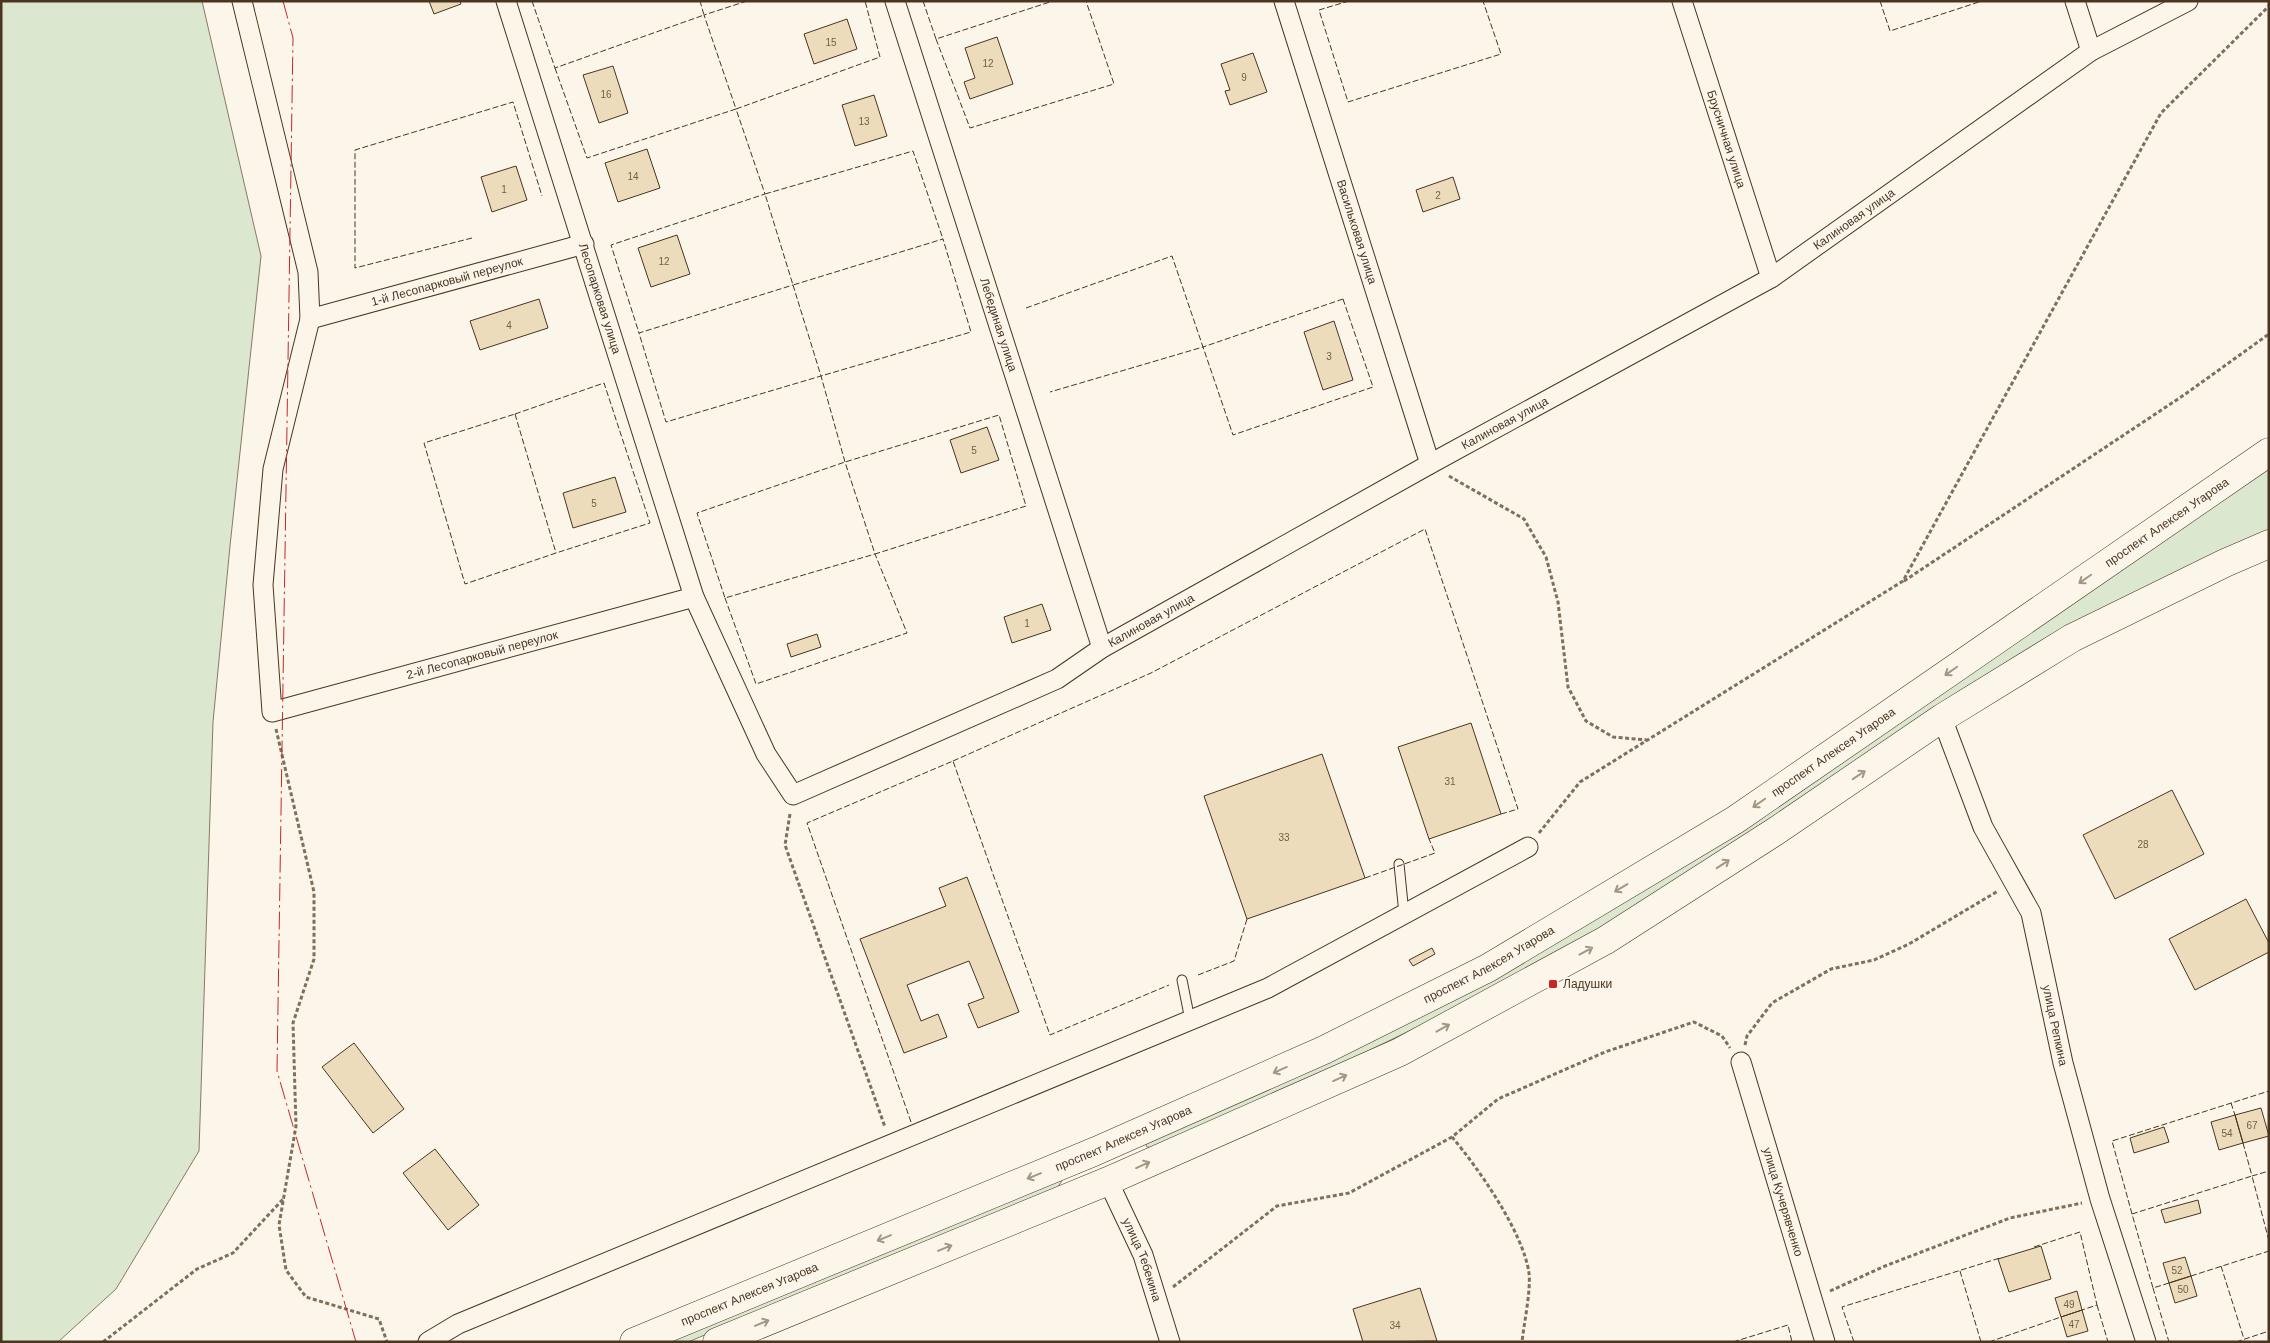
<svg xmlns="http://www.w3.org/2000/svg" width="2270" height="1343" font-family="Helvetica,sans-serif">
	<rect width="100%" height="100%" fill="#fbf6e9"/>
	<path fill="#dce7d0" stroke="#887966" d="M1 1H202L261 256 230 546 213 722 199 1151 116 1289 58 1342H1Z
		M2269 468V531C2166 582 2059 629 1961 690 1891 734 1825 786 1755 831 1689 875 1621 916 1553 955 1425 1029 1289 1087 1155 1148L1147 1147 1145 1143 1418 1016Z
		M1063 1179 1058 1187 688 1342H663Z"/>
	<path fill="#ecdcbc" stroke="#4a3520" d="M429 1H460L461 4 434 14Z
		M847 19 857 49 814 64 804 34Z
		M997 37 1013 84 970 99 964 82 975 78 965 48Z
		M1253 53 1267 92 1230 105 1225 91 1230 90 1221 64Z
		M613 66 628 113 599 123 583 75Z
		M874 95 887 136 855 146 842 105Z
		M647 149 660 188 618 202 605 163Z
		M516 166 527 200 492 212 481 177Z
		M1453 177 1460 199 1423 212 1416 190Z
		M677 235 690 274 651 287 638 248Z
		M539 299 548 328 480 350 470 321Z
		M1334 321 1353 380 1323 390 1304 332Z
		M987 427 999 460 961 473 950 440Z
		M615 477 626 512 573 528 563 493Z
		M1042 604 1051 630 1012 643 1004 617Z
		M817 634 821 647 791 657 787 644Z
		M1471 723 1501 814 1429 839 1398 747Z
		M1322 754 1365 878 1247 919 1204 796Z
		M2172 790 2204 854 2115 899 2083 835Z
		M967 877 1019 1012 978 1028 968 1004 984 998 969 961 907 985 921 1021 938 1014 947 1037 904 1053 860 939 946 906 939 888Z
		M2246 899 2269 943V952L2195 990 2169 939Z
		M1432 948 1435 954 1413 966 1409 960Z
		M354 1043 404 1109 373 1133 322 1067Z
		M2261 1108 2269 1136 2243 1143 2235 1115Z
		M2235 1115 2243 1143 2219 1150 2211 1122Z
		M2164 1127 2169 1142 2134 1153 2130 1138Z
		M435 1149 479 1205 448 1230 403 1173Z
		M2198 1200 2201 1213 2165 1223 2161 1210Z
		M2041 1246 2051 1279 2009 1292 1998 1259Z
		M2185 1257 2191 1276 2169 1283 2163 1263Z
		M2191 1276 2197 1296 2175 1303 2169 1283Z
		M1420 1288 1437 1341 1363 1342 1353 1309Z
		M2077 1291 2082 1310 2061 1317 2055 1298Z
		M2082 1310 2088 1331 2067 1337 2061 1317Z"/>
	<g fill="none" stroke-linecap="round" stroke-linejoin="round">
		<defs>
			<path id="lane" d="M1399 864 1404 914
				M1182 980 1190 1020"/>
			<g id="street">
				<path id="s1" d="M242 1 308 272 310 319 273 469 263 585 272 712 694 597"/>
				<path id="s2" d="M506 1 694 597 766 754 793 795 1057 679 1102 648 1430 464 1771 278 2091 51 2188 1"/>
				<path id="s3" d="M895 1 1102 648"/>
				<path id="s4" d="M1284 1 1430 464"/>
				<path id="s5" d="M1682 1 1771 278"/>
				<path d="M2075 1 2091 51"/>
				<path id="s6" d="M310 319 584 244"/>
				<path id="s7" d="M1942 718 1983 827 2031 913 2063 1063 2100 1199 2146 1342"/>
				<path id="s8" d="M1741 1062 1825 1342"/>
				<path id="s9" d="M1108 1181 1143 1255 1170 1342"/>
				<path d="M428 1342 458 1324 1268 988 1528 847"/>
			</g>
			<g id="primary">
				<path id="s10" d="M634 1342 1096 1151 1324 1050 1488 968 1735 820 2269 452"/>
				<path d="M717 1342 1108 1181 1400 1052 1606 940 1776 831 1942 718 2072 638 2225 563 2269 544"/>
			</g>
		</defs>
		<use href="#lane" stroke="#4a3520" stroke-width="11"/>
		<use href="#street" stroke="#4a3520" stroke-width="21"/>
		<use href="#primary" stroke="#4a3520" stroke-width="29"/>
		<path stroke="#7f6f5c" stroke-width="3" stroke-dasharray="4 2.5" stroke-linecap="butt" d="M1449 476 1524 519 1546 557 1558 602 1568 687 1586 721 1613 737 1647 740
			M1904 581 2184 395 2269 334
			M276 729 314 892V959L293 1023 296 1126 279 1225 286 1270 306 1297 379 1319 387 1342
			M790 814 785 845 885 1127
			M1539 833 1580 782 1903 581 2161 113 2269 6
			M1745 1045 1747 1036 1772 1003 1831 969 1874 960 1909 944 1998 891
			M1452 1137C1479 1169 1523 1232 1529 1273 1531 1291 1524 1323 1522 1342
			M1173 1287 1277 1206 1349 1193 1452 1137 1498 1099 1605 1052 1694 1022 1722 1036 1730 1048
			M1830 1291 1885 1266 2010 1218 2082 1203
			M103 1342 197 1269 233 1253 284 1198"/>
		<use href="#lane" stroke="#fbf6e9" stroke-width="9"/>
		<use href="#street" stroke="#fbf6e9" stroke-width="19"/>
		<use href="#primary" stroke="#fbf6e9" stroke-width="28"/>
		<path stroke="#4a3520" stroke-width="1" stroke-dasharray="6 2.5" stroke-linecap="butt" d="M532 1 555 68 704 15 700 1
			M747 1 704 15 736 109 880 57 865 1
			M923 1 936 39 1053 1
			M1349 1 1319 10 1348 102 1501 54 1483 1
			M1880 1 1890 31 1982 1
			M936 39 970 128 1114 84 1086 1
			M555 68 587 158 736 109 765 194 611 245 639 333
			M472 238 355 268V150L513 102 542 196
			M793 285 821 376 666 422 639 333Z
			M1343 299 1373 387 1233 435 1203 347Z
			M1026 308 1172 256 1203 347 1050 392
			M515 414 556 553 465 584 424 443Z
			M515 414 604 383 650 523 556 553
			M725 598 756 684 907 633 875 554 725 598 697 513 845 462 999 415 1026 506 875 554 845 462 821 376 971 332 943 239 793 285 765 194 913 151 943 239
			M953 761 1151 673 1425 529 1518 809 1501 814
			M1365 878 1435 853 1429 839
			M1198 975 1234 961 1247 919
			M2231 1103 2235 1115
			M911 1122 807 823 953 761 1050 1035 1169 985
			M2243 1143 2252 1176 2269 1171
			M2132 1214 2112 1141 2269 1091
			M2034 1247 2080 1232 2097 1305 2082 1310
			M2221 1266 2244 1339
			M1960 1271 1981 1342
			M2191 1276 2269 1251
			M2169 1283 2153 1288 2132 1214 2252 1176 2269 1241
			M2153 1288 2169 1342
			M2097 1305 2108 1342
			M1733 1342 1788 1325 1792 1342
			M1854 1342 1842 1307 2000 1258
			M1989 1342 2061 1317
			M2236 1342 2269 1331"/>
		<path stroke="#c62828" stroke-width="1" stroke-dasharray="18 4 2.5 4" stroke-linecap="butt" d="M283 1 293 38 277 1071 356 1342"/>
	</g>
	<defs><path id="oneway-shaft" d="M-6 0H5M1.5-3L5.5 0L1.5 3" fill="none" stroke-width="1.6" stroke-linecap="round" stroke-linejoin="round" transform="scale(1.25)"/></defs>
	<g stroke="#a29684">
		<use href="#oneway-shaft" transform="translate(2085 579) rotate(145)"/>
		<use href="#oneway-shaft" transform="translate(1951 671) rotate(145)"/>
		<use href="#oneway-shaft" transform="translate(1859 775) rotate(-34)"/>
		<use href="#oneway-shaft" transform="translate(1759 803) rotate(145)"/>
		<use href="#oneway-shaft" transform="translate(1723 864) rotate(-33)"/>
		<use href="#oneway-shaft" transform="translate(1621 888) rotate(149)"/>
		<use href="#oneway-shaft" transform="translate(1586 951) rotate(-28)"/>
		<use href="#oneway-shaft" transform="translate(1443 1028) rotate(-29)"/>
		<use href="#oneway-shaft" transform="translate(1280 1070) rotate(156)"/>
		<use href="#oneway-shaft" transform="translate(1340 1078) rotate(-24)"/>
		<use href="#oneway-shaft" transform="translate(1143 1165) rotate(-24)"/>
		<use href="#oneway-shaft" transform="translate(1034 1176) rotate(158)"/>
		<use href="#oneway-shaft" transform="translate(884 1238) rotate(158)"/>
		<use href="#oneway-shaft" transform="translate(945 1248) rotate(-22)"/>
		<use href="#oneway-shaft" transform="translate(762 1323) rotate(-22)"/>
	</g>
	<rect fill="#c62828" stroke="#fbf6e9" stroke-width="2" x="1548" y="979" width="10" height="10" rx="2.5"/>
	<g text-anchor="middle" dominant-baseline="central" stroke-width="4" stroke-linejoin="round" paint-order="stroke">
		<g font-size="10" fill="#725f47">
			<text x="831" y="42">15</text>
			<text x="988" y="63">12</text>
			<text x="1244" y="77">9</text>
			<text x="606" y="94">16</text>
			<text x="864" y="121">13</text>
			<text x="633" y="176">14</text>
			<text x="504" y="189">1</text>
			<text x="1438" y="195">2</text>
			<text x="664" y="261">12</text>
			<text x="509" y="325">4</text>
			<text x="1329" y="356">3</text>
			<text x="974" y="450">5</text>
			<text x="594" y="503">5</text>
			<text x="1027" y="623">1</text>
			<text x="1450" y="781">31</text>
			<text x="1284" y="837">33</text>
			<text x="2143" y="844">28</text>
			<text x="2252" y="1125">67</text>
			<text x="2227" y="1133">54</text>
			<text x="2177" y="1270">52</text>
			<text x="2183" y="1289">50</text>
			<text x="2069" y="1304">49</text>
			<text x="2074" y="1324">47</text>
			<text x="1395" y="1325">34</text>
		</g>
		<g font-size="12" fill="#4a3520" stroke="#fbf6e9">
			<text stroke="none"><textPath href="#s5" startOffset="145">Брусничная улица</textPath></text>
			<text stroke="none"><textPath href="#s2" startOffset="2056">Калиновая улица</textPath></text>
			<text stroke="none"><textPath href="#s4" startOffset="242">Васильковая улица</textPath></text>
			<text stroke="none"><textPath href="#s6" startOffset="142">1-й Лесопарковый переулок</textPath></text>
			<text stroke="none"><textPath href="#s2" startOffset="312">Лесопарковая улица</textPath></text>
			<text stroke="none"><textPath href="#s3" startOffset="340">Лебединая улица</textPath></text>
			<text stroke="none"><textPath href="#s2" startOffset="1651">Калиновая улица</textPath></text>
			<text stroke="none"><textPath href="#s10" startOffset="1745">проспект Алексея Угарова</textPath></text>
			<text stroke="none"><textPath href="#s2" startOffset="1246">Калиновая улица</textPath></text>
			<text stroke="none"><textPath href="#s1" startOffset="942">2-й Лесопарковый переулок</textPath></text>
			<text stroke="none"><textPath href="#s10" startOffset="1340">проспект Алексея Угарова</textPath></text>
			<text stroke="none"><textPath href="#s10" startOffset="935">проспект Алексея Угарова</textPath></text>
			<text stroke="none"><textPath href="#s7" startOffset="330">улица Репкина</textPath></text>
			<text stroke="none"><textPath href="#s10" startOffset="530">проспект Алексея Угарова</textPath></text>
			<text stroke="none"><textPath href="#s8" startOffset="146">улица Кучерявченко</textPath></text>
			<text stroke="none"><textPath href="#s9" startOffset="86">улица Тебекина</textPath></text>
			<text stroke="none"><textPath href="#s10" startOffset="125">проспект Алексея Угарова</textPath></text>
		</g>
		<g font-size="12" fill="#4a3520" stroke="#fbf6e9" text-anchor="start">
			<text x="1563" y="984">Ладушки</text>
		</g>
	</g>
	<rect width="2270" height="1343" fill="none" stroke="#4a3520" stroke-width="5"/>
</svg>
